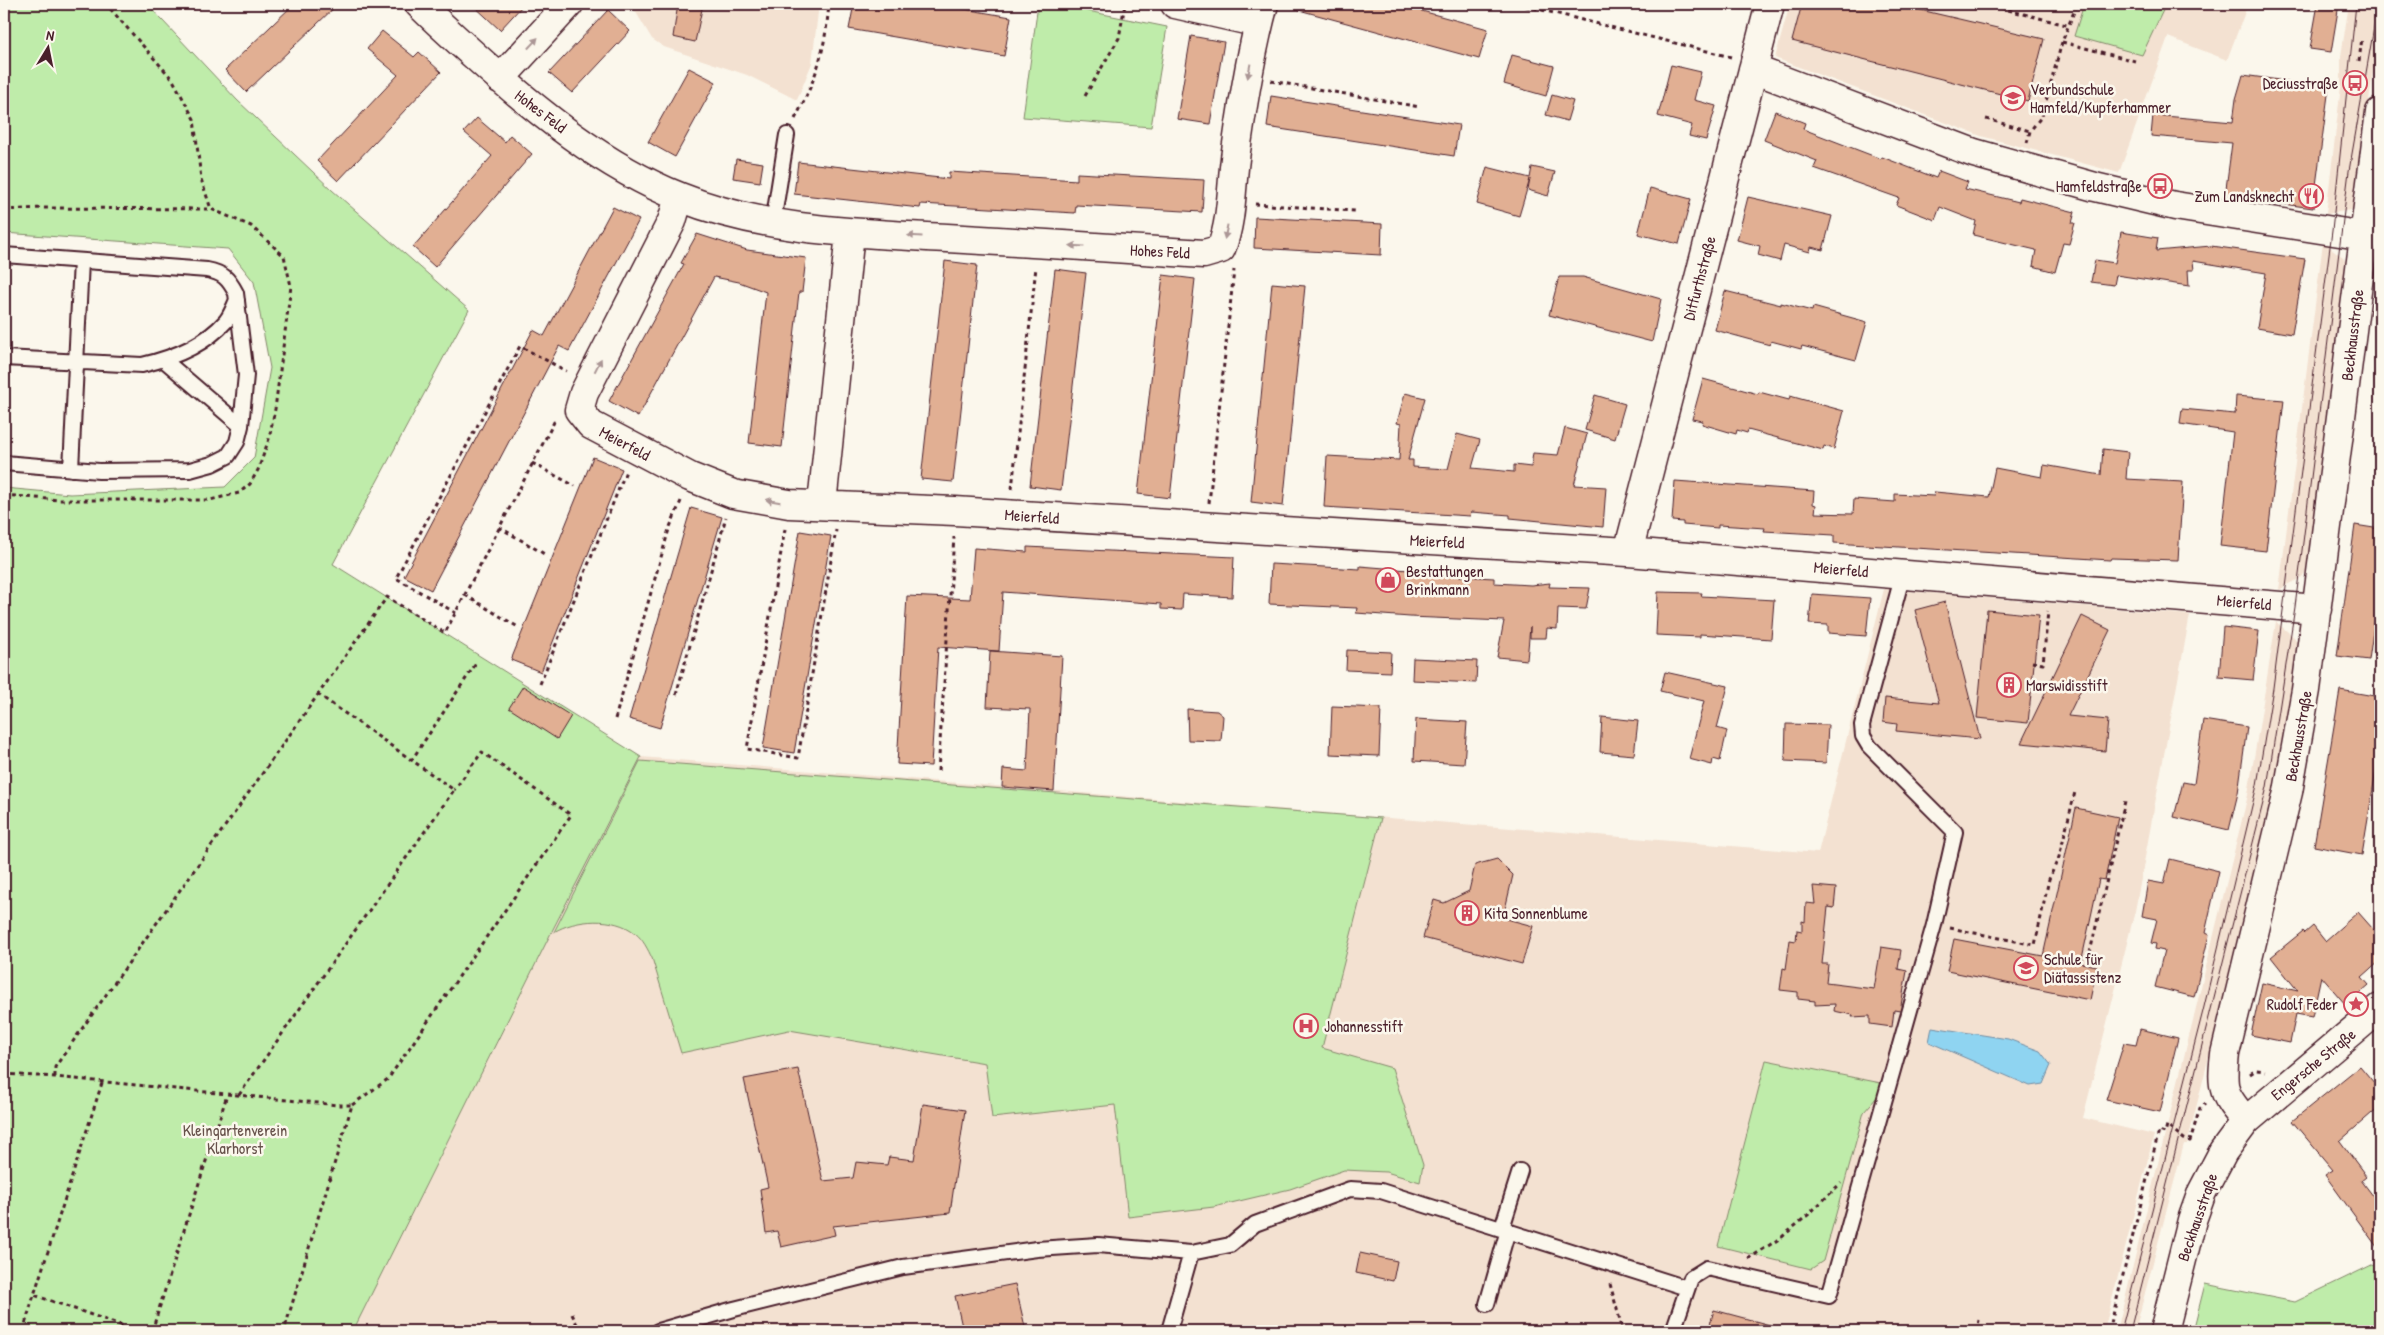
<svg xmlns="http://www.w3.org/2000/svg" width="2384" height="1335" font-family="'Patrick Hand',sans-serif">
	<rect width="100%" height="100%" fill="#fbf7ec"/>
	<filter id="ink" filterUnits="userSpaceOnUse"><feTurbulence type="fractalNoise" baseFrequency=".02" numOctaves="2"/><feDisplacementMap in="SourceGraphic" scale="10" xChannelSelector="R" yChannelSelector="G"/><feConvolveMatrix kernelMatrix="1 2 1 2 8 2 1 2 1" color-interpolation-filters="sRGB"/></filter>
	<g filter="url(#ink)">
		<path fill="#f3e1d1" d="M631 4H819L812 63 797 100 747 75 664 47 652 39Z
			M1790 4H2248L2227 60 2168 37 2119 173 1981 136 1775 58Z
			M2349 4H2380V25L2370 92 2357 203 2351 210 2326 214 2341 86V56Z
			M2323 242 2343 257 2347 266 2308 568 2302 577 2279 590Z
			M1884 589 2190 615 2135 911 2083 1118 2154 1135 2104 1331H353L551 933 641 757 1818 853Z
			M2276 622 2294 637 2299 645 2278 774 2225 1000 2216 1028 2187 1144H2184L2135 1331H2117L2248 795Z"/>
		<path fill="#bfecaa" stroke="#84866a" d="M4 4H147L237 100 332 190 469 310 333 564 641 757 551 933 353 1331H4V488L70 494 225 487 254 458 270 368 254 282 228 249 4 233Z
			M1038 4H1053L1167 27 1151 127 1023 117Z
			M2084 4H2166L2142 55 2074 36Z
			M640 761 1381 818 1322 1048 1392 1068 1423 1165 1420 1182 1386 1172 1344 1170 1290 1189 1214 1207 1128 1217 1115 1105 992 1118 985 1063 789 1030 681 1053 652 958C648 950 643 939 635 933 615 916 575 919 554 932Z
			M1766 1060 1881 1083 1877 1097 1864 1112 1823 1261 1811 1269 1718 1246Z
			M2380 1261V1331H2193L2205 1284 2295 1302Z"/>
		<path fill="#8fd4f1" stroke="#738ca2" d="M1932 1027 2008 1039 2040 1051 2051 1065 2043 1084 2030 1086 1929 1042Z"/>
		<path fill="#e1af93" stroke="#4a1f2b" d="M294 4H338L246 92 225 70Z
			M472 4H524L500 30Z
			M678 4H703L695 42 673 37Z
			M854 4H935L1011 17 1004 56 849 29Z
			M1300 4H1396L1488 29 1479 59 1299 10Z
			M1802 4H1895L2044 39 2028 101 1792 41Z
			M2318 4H2339L2331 52 2310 49Z
			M608 10 630 31 572 93 549 73Z
			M382 31 414 57 419 52 441 72 338 181 317 161 398 75 367 49Z
			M1191 36 1224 42 1210 124 1177 119Z
			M1512 55 1554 66 1546 96 1504 84Z
			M1671 65 1701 72 1694 100 1716 106 1706 140 1689 136 1692 125 1658 116Z
			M689 68 716 82 675 157 648 142Z
			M2243 75 2329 87 2313 208 2225 196 2232 143 2151 136 2153 115 2233 122 2236 99Z
			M1552 95 1573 101 1567 121 1546 115Z
			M1271 96 1459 125 1454 156 1267 127Z
			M1775 111 1805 123 1803 129 1881 159 1882 157 1936 178 1939 171 1968 182 1965 189 2019 202 2020 198 2075 212 2072 223H2075L2069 244 2063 243 2055 272 2033 266 2036 250 1973 235 1976 221 1940 207 1935 220 1896 205 1899 198 1814 168 1817 161 1764 140Z
			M477 118 505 142 510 135 532 154 435 267 413 247 492 156 464 132Z
			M736 159 763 163 760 182 733 178Z
			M798 162 949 179V172L1077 180V173L1204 180 1202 212 1076 205 1075 213 921 204 920 208 794 194Z
			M1487 167 1530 178 1532 167 1555 172 1548 196 1528 190 1530 179 1519 216 1477 204Z
			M1650 188 1691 199 1679 244 1638 234Z
			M1748 197 1832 216 1823 250 1811 247 1810 252 1784 245 1780 261 1758 255 1760 246 1737 240Z
			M613 207 639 220 569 351 559 346 431 590 404 576 533 330 544 336Z
			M1255 217 1382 224 1381 255 1254 248Z
			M2121 232 2158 238 2156 251 2211 246 2305 259 2292 334 2257 328 2266 273 2193 261 2194 270H2188L2189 286 2116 275 2114 285 2091 282 2095 260 2115 263Z
			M697 234 747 250 806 258 802 292H799L782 447 749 443 766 292 739 282 714 277 638 417 609 401 684 264 681 263Z
			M945 261 977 265 953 482 921 479Z
			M1055 269 1086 273 1061 490 1030 486Z
			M1163 275 1195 279 1170 498 1138 494Z
			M1559 277H1583L1661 299 1652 342 1549 315Z
			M1272 283 1305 286 1283 506 1251 502Z
			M1725 291 1781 305V303L1812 311 1813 307 1867 322 1856 360 1802 346 1801 349 1771 341 1770 345 1715 330Z
			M1703 379 1758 394 1759 392 1789 400 1790 396 1844 411 1834 449 1824 446 1823 450 1748 430 1747 433 1737 430 1736 434 1702 424 1703 421 1692 419Z
			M1405 393 1425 398 1408 460H1413V467L1448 469 1457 434 1480 440 1472 468 1514 472V465L1531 467 1533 453 1558 455 1565 428 1587 434 1574 485 1606 487 1603 527 1510 518V515L1471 512 1470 516 1324 507 1327 456 1399 460 1401 424 1397 423Z
			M1595 395 1625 404 1615 439 1585 430Z
			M2236 396 2284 400 2266 551 2220 546 2233 432 2180 424 2182 409 2235 414Z
			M2103 449 2128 452 2126 479 2183 482 2178 560 2111 558 2110 560 1834 543V535L1764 531 1765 528 1718 525V528L1683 525V522L1672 521 1675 481 1814 491 1813 504 1816 505 1815 513 1853 514 1854 499 1895 502V494L1934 496 1935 492 1989 497 1995 468 2042 477 2044 465 2101 475Z
			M593 457 622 469 541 672 511 660Z
			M691 508 722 517 660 728 629 719Z
			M2355 525 2380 529V581L2369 660 2337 656Z
			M800 531 831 536 794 753 763 748Z
			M1027 547 1234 557 1232 597 1183 594 1182 610 1161 609V604L1003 592 999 651 938 647 931 766 897 764 907 596 970 599 974 548 1027 552Z
			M1271 564 1360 569V566L1421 571V574L1494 578V583L1531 585 1550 583 1549 587 1590 588 1586 609 1558 608 1557 629 1547 628 1546 638H1530V627L1527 660 1497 657 1504 621 1410 617 1356 613 1357 608 1269 604Z
			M1658 592 1702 593 1701 596 1774 600 1771 639 1700 634V637L1656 635Z
			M1812 594 1870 598 1866 636 1828 633V625L1809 624Z
			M1945 602 1980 739 1896 731 1897 724 1883 722 1885 698 1939 703 1915 610Z
			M1987 610 2039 615 2028 723 1977 718Z
			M2082 616 2110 630 2068 716 2108 720 2105 751 2021 743Z
			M2223 627 2259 631 2253 680 2219 677Z
			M1347 650 1391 652 1390 672 1346 670Z
			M990 651 1062 656 1054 791 1002 787 1003 769 1027 771 1030 709 987 707Z
			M1413 658 1477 661 1476 683 1412 680Z
			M1665 672 1728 686 1717 728 1727 731 1720 761 1713 759 1712 765 1689 759 1704 701 1660 691Z
			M523 686 571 716 557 739 509 708Z
			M2340 690 2380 697V746L2362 855 2314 846Z
			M1332 706 1381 708 1379 756 1330 754Z
			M1187 709 1217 711 1223 716 1221 741 1188 740Z
			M1602 717 1638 721 1634 755 1600 752Z
			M1416 719 1467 722 1464 764 1414 761Z
			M2203 720 2247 727 2238 793 2229 830 2174 817 2183 782 2194 784Z
			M1786 724 1828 725 1826 763 1785 761Z
			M2076 808 2118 817 2105 880 2099 879 2081 963 2097 966 2090 1000 1947 971 1954 939 2043 956Z
			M1497 859 1513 875 1503 918 1533 926 1522 964 1423 938 1434 900 1444 903 1469 891 1475 865Z
			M2170 859 2219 871 2205 933 2209 935 2194 997 2155 987 2164 951 2155 949 2156 944 2151 943 2157 919 2142 916 2148 881 2164 884Z
			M1813 886 1836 888 1834 908 1828 907 1822 964H1828L1826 983 1874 989 1881 947 1901 950 1898 969 1907 971 1900 1011 1894 1010 1892 1027 1870 1024V1016L1852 1017 1853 1015 1834 1011 1835 1004 1815 1005V1001L1798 999V992L1780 990 1783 968 1786 969 1790 940 1796 941 1797 930 1802 931V921L1805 922 1806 903 1815 904Z
			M2358 912 2380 937V961L2362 977 2369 985 2346 1005 2321 976 2312 1017 2296 1014 2290 1043 2251 1035 2262 983 2298 991 2271 957 2303 931 2305 933 2313 926 2325 941Z
			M2140 1029 2178 1038 2160 1112 2106 1100 2124 1043 2136 1045Z
			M2360 1066 2380 1090V1106L2340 1141 2366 1176 2361 1180 2380 1205V1251L2325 1175 2333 1170 2292 1121Z
			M798 1069 823 1181 853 1178 856 1162 887 1165 889 1157 914 1160 923 1104 965 1110 950 1213 833 1226 835 1235 781 1247 777 1231 766 1233 760 1189 768 1187 744 1079Z
			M1360 1253 1397 1261 1393 1281 1356 1273Z
			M1015 1284 1026 1331H963L955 1296Z
			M1714 1310 1770 1325 1769 1331H1722L1709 1328Z"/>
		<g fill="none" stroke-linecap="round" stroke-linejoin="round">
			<defs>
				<path id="lane" d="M773 223 787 135
					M4 255 207 270C223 273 228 278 236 293L246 375 241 426 237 442 228 456 212 464 190 470 99 471 4 463
					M4 358 142 365C173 358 204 346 226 321 231 315 234 306 237 300
					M164 360 241 426
					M71 469 81 261
					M1502 1228 1520 1171
					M1487 1304 1508 1230
					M658 1331 734 1309 903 1267 1037 1249 1098 1245 1191 1253 1230 1245 1255 1224 1350 1189 1381 1191 1687 1288
					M1169 1331 1191 1253
					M1673 1331 1691 1278 1707 1268 1829 1296 1934 925 1955 832 1869 746 1863 736 1862 725 1903 574"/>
				<path id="street" d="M419 4C437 22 456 39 475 56 536 111 603 166 680 197 764 231 857 233 947 238 1033 243 1118 248 1204 254L1221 249C1233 218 1231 183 1236 151 1243 102 1251 51 1264 4
					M1175 4 1259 23
					M1753 69 1974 153 2095 187 2175 206 2365 236
					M500 79 569 4
					M679 197 672 221 584 393 579 410 591 425 690 477 733 494 789 504 955 511 1628 552 2317 609
					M822 504 850 233
					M1628 552 1770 4
					M2246 1121C2223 1095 2221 1089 2225 1054L2288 792 2306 690 2380 112"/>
				<path id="secondary" d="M2164 1331 2192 1220 2202 1192 2223 1152 2246 1121 2380 1008"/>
			</defs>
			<use href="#lane" stroke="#4a1f2b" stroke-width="18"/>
			<use href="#street" stroke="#4a1f2b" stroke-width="31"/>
			<use href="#secondary" stroke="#4a1f2b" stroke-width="31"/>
			<path stroke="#4a1f2b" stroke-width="3" stroke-dasharray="4 4" stroke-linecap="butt" d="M1518 4 1731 57
				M1985 4 2070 26
				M2062 42 2135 61
				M2359 61 2362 38
				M1271 81 1420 107
				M1085 96 1119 38 1125 4
				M795 119C817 77 825 51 829 4
				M1986 119 2030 131
				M2027 143 2030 131 2042 116 2062 42 2077 4
				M1255 204 1355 211
				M4 210 43 208 211 209
				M532 463 575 486
				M1012 489 1036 267
				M4 495 59 500H210L239 493 250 484 258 470 269 439 275 409 291 286 284 256 251 226 211 209 201 179 194 119 173 80 106 4
				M1209 503 1234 270
				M499 527 546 555
				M785 529 747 749 798 758 836 530
				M465 595 518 627
				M456 613 396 578 520 346 566 371
				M2032 662 2043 664 2048 611
				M540 684 626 471
				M676 695 726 517
				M615 719 669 529 681 501
				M411 761 477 662
				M938 771 954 537
				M1950 928 2035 945 2049 879 2059 857 2075 792
				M2088 961 2125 801
				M4 1074 55 1077 338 1105H352L284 1331
				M2250 1074 2256 1070 2265 1071
				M55 1077V1067L387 597 445 633 554 422 558 420
				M102 1083 34 1295 138 1331
				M239 1095 454 790 319 695
				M352 1105 388 1079 571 815 482 752 454 790
				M1748 1259 1782 1237 1809 1214 1841 1183
				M1610 1284 1623 1331
				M572 1314 580 1331
				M23 1331 34 1295
				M152 1331 227 1095
				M1977 1331 1979 1320
				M2109 1331 2159 1131 2165 1133 2167 1125 2184 1139 2190 1141 2200 1108 2205 1104"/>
			<use href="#lane" stroke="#fbf7ec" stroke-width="14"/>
			<use href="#street" stroke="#fbf7ec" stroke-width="28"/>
			<use href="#secondary" stroke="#fbf7ec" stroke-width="28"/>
			<path stroke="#4a1f2b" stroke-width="1" d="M2121 1331 2203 1011 2257 785 2273 688 2332 231 2356 4
				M2130 1331 2267 787 2295 607 2349 171 2378 4"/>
		</g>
		<defs><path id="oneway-solid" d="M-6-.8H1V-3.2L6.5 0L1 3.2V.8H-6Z" transform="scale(1.25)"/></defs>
		<g fill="#ab9695">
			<use href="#oneway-solid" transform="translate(533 43) rotate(-47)"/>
			<use href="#oneway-solid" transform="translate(1249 71) rotate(101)"/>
			<use href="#oneway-solid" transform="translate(1226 232) rotate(102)"/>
			<use href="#oneway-solid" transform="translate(915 236) rotate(-177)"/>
			<use href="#oneway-solid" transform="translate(1077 246) rotate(-177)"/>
			<use href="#oneway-solid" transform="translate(598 365) rotate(-63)"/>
			<use href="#oneway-solid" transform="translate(773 501) rotate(-170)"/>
		</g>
	</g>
	<defs>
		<symbol id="bus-ring" viewBox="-11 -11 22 22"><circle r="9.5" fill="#fbf7ec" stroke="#d1495b" stroke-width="1.5"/><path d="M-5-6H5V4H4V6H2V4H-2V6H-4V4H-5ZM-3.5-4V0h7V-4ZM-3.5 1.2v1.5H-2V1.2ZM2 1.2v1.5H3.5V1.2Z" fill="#d1495b"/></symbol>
		<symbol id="school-ring" viewBox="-11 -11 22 22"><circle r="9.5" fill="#fbf7ec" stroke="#d1495b" stroke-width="1.5"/><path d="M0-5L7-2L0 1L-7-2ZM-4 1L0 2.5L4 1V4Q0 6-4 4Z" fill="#d1495b"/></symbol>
		<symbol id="restaurant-ring" viewBox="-11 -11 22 22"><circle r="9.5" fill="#fbf7ec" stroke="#d1495b" stroke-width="1.5"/><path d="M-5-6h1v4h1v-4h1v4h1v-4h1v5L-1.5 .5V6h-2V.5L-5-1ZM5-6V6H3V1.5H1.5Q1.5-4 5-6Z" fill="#d1495b"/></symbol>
		<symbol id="shop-ring" viewBox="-11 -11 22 22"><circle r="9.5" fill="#fbf7ec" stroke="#d1495b" stroke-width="1.5"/><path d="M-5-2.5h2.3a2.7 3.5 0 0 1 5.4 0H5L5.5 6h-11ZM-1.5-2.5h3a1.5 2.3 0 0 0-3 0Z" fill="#d1495b"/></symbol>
		<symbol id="building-ring" viewBox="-11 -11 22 22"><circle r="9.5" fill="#fbf7ec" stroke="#d1495b" stroke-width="1.5"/><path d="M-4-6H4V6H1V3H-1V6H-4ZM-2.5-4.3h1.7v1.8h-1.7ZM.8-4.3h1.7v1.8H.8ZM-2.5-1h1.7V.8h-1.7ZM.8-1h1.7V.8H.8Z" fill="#d1495b"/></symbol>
		<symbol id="sight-ring" viewBox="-11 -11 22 22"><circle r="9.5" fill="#fbf7ec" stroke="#d1495b" stroke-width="1.5"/><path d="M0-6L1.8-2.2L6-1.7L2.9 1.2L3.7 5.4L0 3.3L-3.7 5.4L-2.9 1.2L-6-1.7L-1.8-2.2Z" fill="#d1495b"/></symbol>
		<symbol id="hospital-ring" viewBox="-11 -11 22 22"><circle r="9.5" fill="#fbf7ec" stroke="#d1495b" stroke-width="1.5"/><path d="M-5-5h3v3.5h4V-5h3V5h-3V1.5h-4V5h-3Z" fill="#d1495b"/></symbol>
	</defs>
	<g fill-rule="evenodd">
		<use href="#bus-ring" x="2341" y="69" width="28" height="28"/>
		<use href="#school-ring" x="1999" y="84" width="28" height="28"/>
		<use href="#bus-ring" x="2146" y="172" width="28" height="28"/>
		<use href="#restaurant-ring" x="2297" y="182" width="28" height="28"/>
		<use href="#shop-ring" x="1374" y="566" width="28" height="28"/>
		<use href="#building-ring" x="1995" y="671" width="28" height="28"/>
		<use href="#building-ring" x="1453" y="899" width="28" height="28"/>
		<use href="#school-ring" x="2012" y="954" width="28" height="28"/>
		<use href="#sight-ring" x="2342" y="990" width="28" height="28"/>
		<use href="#hospital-ring" x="1292" y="1012" width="28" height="28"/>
	</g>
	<g text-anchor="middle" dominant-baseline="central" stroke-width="5" stroke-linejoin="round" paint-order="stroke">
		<g font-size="16" fill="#4a1f2b" stroke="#fbf7ec" text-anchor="start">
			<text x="2338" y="83" text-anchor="end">Deciusstraße</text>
			<text x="2030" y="89">Verbundschule<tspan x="2030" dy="18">Hamfeld/Kupferhammer</tspan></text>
			<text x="2142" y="186" text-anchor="end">Hamfeldstraße</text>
			<text x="2294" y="196" text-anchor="end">Zum Landsknecht</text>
			<text x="1406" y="571">Bestattungen<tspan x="1406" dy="18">Brinkmann</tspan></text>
			<text x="2026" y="685">Marswidisstift</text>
			<text x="1484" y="913">Kita Sonnenblume</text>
			<text x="2044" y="959">Schule für<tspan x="2044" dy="18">Diätassistenz</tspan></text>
			<text x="2338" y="1004" text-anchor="end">Rudolf Feder</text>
			<text x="1324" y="1026">Johannesstift</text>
		</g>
		<g font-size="16" fill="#4a1f2b" stroke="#fbf7ec">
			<text transform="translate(541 111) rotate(37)">Hohes Feld</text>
			<text transform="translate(1160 251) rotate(3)">Hohes Feld</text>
			<text transform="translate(1699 278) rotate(-75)">Ditfurthstraße</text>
			<text transform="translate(2352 335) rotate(-83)">Beckhausstraße</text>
			<text transform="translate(625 443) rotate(28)">Meierfeld</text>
			<text transform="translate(1032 516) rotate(4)">Meierfeld</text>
			<text transform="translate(1437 541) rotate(3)">Meierfeld</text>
			<text transform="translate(1841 569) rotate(5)">Meierfeld</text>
			<text transform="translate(2244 602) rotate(5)">Meierfeld</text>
			<text transform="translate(2298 736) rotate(-80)">Beckhausstraße</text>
			<text transform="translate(2313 1064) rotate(-39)">Engersche Straße</text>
			<text transform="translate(2197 1217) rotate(-71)">Beckhausstraße</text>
		</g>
		<g font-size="16" fill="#67524b" stroke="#fbf7ec">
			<text x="235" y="1130">Kleingartenverein<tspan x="235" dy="18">Klarhorst</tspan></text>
		</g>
	</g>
	<rect width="2384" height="1335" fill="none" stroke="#fbf7ec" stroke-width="20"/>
	<rect x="10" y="10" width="2364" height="1315" fill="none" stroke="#4a1f2b" stroke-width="2" filter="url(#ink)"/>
	<g transform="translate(48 48) rotate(10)" stroke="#fbf7ec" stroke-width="4" paint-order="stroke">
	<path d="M0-4L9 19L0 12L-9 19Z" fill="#4a1f2b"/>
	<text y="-8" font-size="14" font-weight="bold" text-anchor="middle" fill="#4a1f2b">N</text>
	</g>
</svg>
